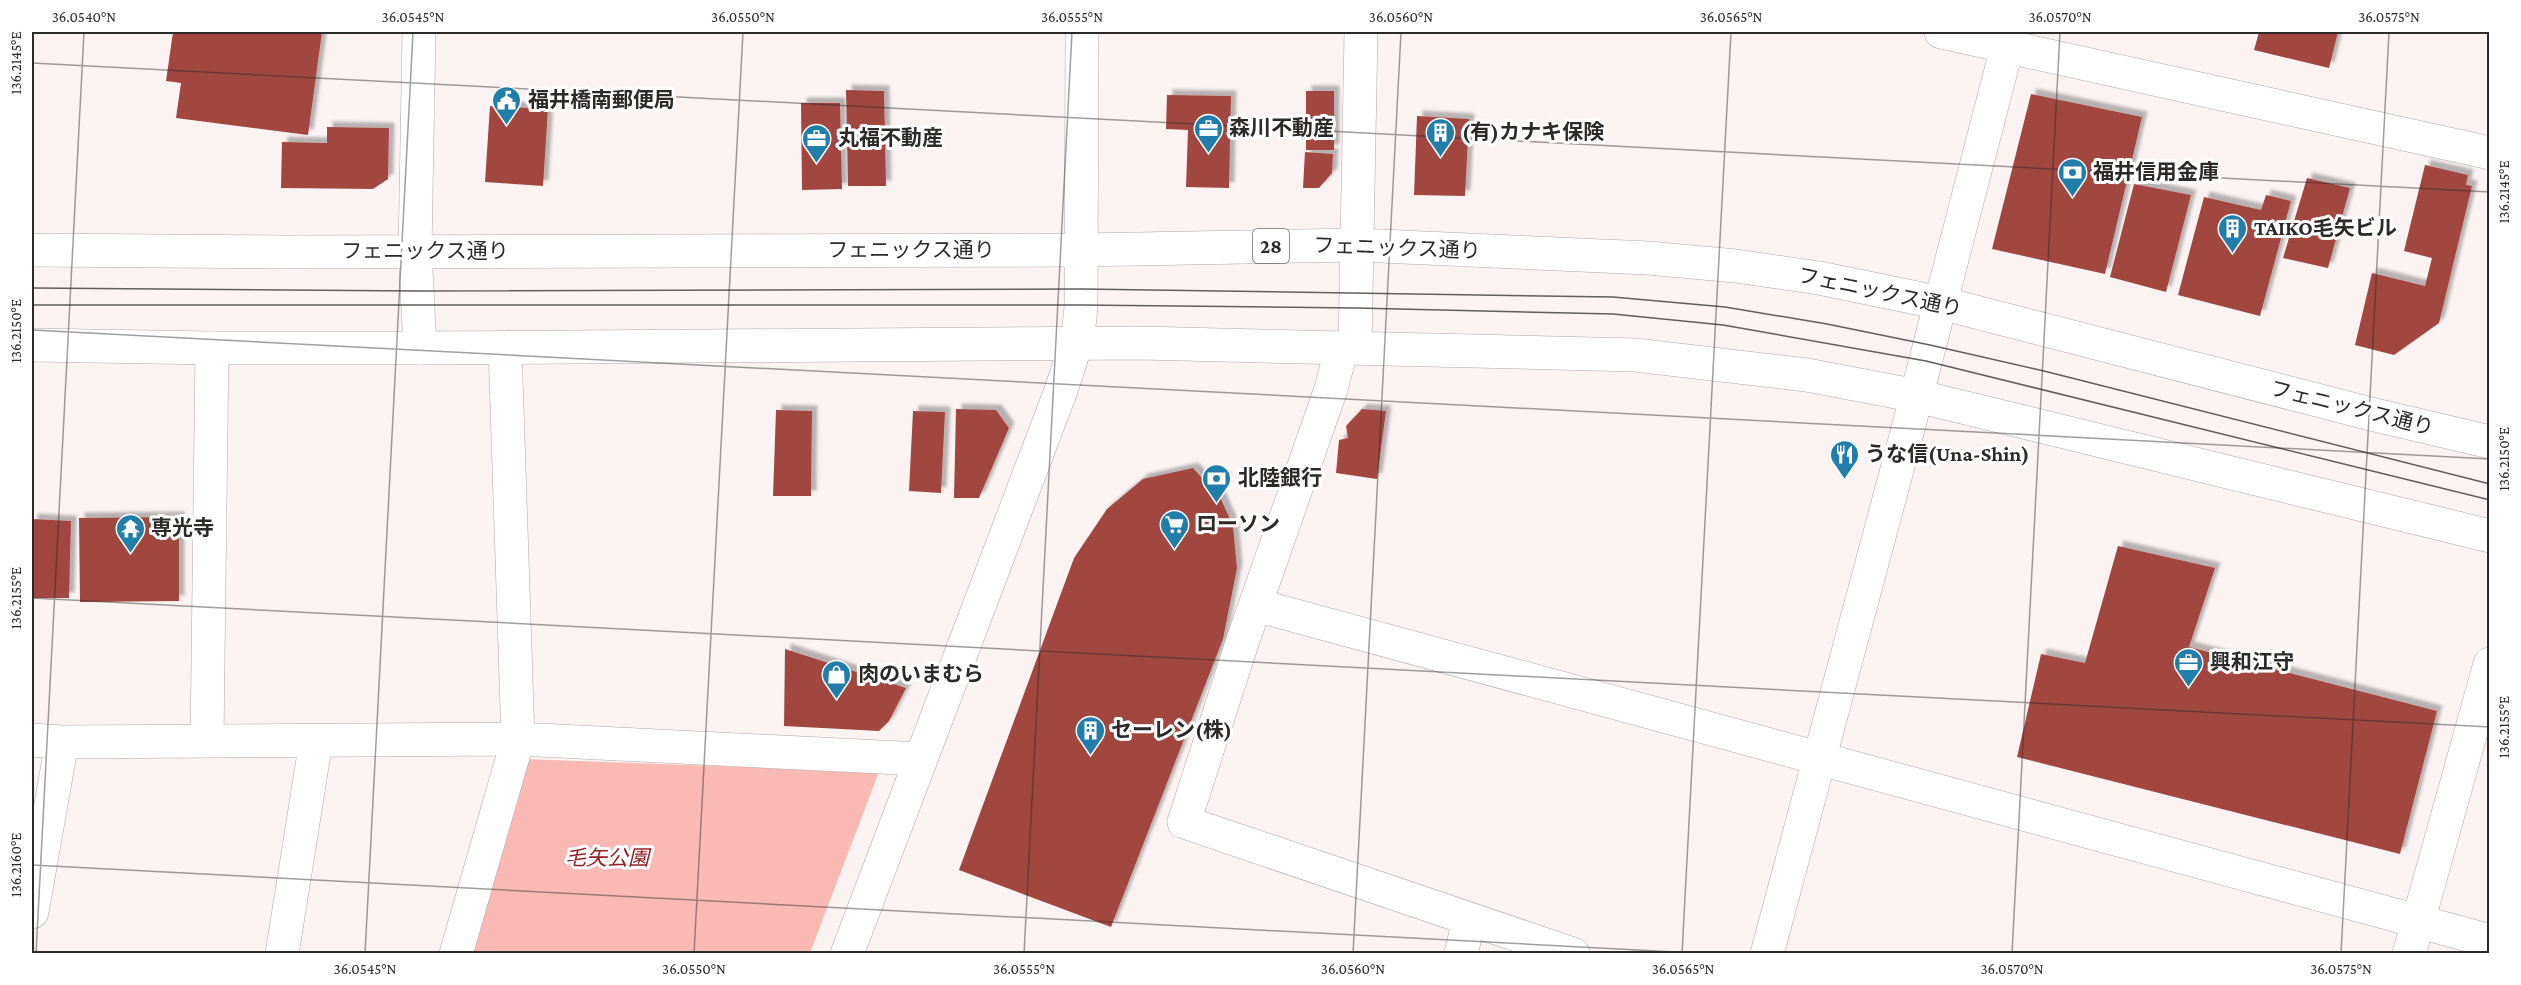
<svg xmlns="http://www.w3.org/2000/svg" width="2521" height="985" font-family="'Crimson Pro','Noto Sans JP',serif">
	<defs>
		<filter id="shadow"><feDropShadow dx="5.5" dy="-5.5" stdDeviation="1.5" flood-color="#0004"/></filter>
	</defs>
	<rect width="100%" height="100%" fill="#faf3f2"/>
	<path fill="#fabab3" d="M524 759 879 772 810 953 462 954Z"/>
	<path fill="#a24641" filter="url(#shadow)" d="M173 32H322L308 135 176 118 181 83 166 81Z
		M2259 32H2338L2329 68 2254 50Z
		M846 90 884 91 886 186H848Z
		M1306 91H1334V150H1306Z
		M2031 94 2142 117 2105 274 1992 249Z
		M1167 95 1231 96 1229 188 1186 187 1188 130 1166 129Z
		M801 103H840L842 189 802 190Z
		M490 106 548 109 543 186 485 182Z
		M1417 116 1469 119 1465 196 1414 195Z
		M327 127 389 128 388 179 373 189 281 188 282 142 327 143Z
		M1305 152 1333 154 1332 173 1319 188H1303Z
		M2425 165 2468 175 2466 185 2472 186 2439 323 2394 355 2355 345 2372 273 2425 286 2432 258 2404 251Z
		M2307 178 2350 188 2328 268 2283 258Z
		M2134 184 2191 195 2166 292 2110 277Z
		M2266 195 2291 201 2260 316 2178 295 2204 197 2261 210Z
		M956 409 996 410 1009 428 979 498H954Z
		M1362 409 1386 411 1377 479 1336 473 1339 440 1348 438 1346 426Z
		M776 410 812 411 811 496H773Z
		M913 411 945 412 941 493 909 491Z
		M1193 468 1221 499 1233 526 1237 568 1223 639 1111 927 959 870 1074 558 1107 509 1143 479Z
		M179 517V601L80 602 79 518Z
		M32 519 71 521 69 598H32Z
		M2118 546 2215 568 2189 647 2437 711 2400 854 2017 757 2041 654 2085 663Z
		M785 649 906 688 889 721 879 731 784 726Z"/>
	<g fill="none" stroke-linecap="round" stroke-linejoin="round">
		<defs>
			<path id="minor" d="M419 32 415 250 420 348
				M1941 32 2490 153
				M1342 347 1331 389 1244 637 1184 822 1573 954
				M1355 347 1361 32
				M1256 605 2490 941
				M32 740 62 742 518 739 921 759
				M207 741 212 348
				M32 912 62 742
				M282 954 316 741
				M456 954 518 739 505 347
				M847 954 1060 393C1070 364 1080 335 1081 305L1082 32
				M1461 954 1469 920
				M1767 954 1905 440 2011 32
				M2409 954 2490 664"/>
			<path id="major" d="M32 250 282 252 1082 250 1357 245 1648 258 1736 266 1819 278 1941 303 2371 414 2490 442
				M32 345 212 348H420L1141 343 1635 355 1807 375 1917 396 2490 536"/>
		</defs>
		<use href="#minor" stroke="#afa9a8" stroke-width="34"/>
		<use href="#major" stroke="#afa9a8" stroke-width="34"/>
		<use href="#minor" stroke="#fff" stroke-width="33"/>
		<use href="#major" stroke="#fff" stroke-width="33"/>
		<path stroke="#615d5d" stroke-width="1.5" d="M32 288 418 291 1082 289 1613 297 1725 307 1827 324 1930 345 2044 371 2490 484
			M32 305H1081L1356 308 1613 314 1723 325 1926 361 2490 500"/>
	</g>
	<path fill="none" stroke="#2c2929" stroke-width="1.5" stroke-opacity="0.45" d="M32 63 2490 192M32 330 2490 459M32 598 2490 727M32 865 1713 954M36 954 84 32M365 954 413 32M694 954 743 32M1024 954 1072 32M1353 954 1401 32M1682 954 1731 32M2012 954 2060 32M2341 954 2389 32"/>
	<defs>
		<symbol id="civic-pin" viewBox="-11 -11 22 30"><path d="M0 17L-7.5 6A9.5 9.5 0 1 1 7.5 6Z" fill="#217eab" stroke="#fff"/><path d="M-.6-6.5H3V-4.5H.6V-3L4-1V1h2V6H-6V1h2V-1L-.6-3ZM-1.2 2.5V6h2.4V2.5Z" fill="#fff"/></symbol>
		<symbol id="office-pin" viewBox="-11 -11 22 30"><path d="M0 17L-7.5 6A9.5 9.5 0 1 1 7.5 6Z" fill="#217eab" stroke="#fff"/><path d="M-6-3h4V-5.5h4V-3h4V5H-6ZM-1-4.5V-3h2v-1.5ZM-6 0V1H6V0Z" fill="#fff"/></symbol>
		<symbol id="building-pin" viewBox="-11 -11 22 30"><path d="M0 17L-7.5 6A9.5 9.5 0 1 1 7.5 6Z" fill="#217eab" stroke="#fff"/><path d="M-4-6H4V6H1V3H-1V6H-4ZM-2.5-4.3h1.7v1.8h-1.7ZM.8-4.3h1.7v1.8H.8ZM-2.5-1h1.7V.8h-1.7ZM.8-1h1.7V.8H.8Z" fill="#fff"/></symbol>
		<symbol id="bank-pin" viewBox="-11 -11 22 30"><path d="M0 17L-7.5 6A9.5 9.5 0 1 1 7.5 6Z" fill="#217eab" stroke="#fff"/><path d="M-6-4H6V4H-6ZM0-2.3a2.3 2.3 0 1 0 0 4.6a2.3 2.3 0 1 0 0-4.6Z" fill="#fff"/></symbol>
		<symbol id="restaurant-pin" viewBox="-11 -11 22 30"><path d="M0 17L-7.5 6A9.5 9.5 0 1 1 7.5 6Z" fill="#217eab" stroke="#fff"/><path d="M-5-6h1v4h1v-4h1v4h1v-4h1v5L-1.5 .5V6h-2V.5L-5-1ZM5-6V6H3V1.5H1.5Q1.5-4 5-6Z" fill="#fff"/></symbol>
		<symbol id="supermarket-pin" viewBox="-11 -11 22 30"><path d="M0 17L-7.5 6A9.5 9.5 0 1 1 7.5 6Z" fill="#217eab" stroke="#fff"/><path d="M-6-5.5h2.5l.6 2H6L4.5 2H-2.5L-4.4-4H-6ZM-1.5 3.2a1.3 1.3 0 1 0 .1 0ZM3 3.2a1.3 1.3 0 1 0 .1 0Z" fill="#fff"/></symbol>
		<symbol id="temple-pin" viewBox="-11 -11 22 30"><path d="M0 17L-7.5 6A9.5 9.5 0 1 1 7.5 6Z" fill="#217eab" stroke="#fff"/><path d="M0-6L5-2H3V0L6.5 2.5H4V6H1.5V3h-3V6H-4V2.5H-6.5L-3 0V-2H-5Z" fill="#fff"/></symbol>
		<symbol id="shop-pin" viewBox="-11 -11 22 30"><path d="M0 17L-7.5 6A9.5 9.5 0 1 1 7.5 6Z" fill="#217eab" stroke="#fff"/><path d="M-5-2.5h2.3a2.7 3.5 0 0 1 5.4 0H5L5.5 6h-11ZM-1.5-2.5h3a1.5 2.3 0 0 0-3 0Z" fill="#fff"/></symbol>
	</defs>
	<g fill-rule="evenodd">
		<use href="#civic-pin" x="490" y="84" width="33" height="45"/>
		<use href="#office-pin" x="1192" y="112" width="33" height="45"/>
		<use href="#building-pin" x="1424" y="116" width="33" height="45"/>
		<use href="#office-pin" x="800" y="122" width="33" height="45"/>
		<use href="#bank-pin" x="2056" y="156" width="33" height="45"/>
		<use href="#building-pin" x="2216" y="212" width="33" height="45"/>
		<use href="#restaurant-pin" x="1828" y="438" width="33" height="45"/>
		<use href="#bank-pin" x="1200" y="462" width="33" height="45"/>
		<use href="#supermarket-pin" x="1158" y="508" width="33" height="45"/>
		<use href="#temple-pin" x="114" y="512" width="33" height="45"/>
		<use href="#office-pin" x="2172" y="646" width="33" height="45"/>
		<use href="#shop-pin" x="820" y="658" width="33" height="45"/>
		<use href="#building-pin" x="1074" y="714" width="33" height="45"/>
	</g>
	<g text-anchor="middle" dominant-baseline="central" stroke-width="6" stroke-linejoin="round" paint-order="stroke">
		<rect fill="#fff" stroke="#6b6969" stroke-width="1.5" x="1253" y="229" width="36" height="34" rx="4.5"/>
		<g font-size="20" font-weight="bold" fill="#2c2929">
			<text x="1271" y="246">28</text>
		</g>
		<g font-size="21" font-weight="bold" fill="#2c2929" stroke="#fff" text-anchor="start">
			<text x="528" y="100">福井橋南郵便局</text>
			<text x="1229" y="128">森川不動産</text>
			<text x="1462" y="132">(有)カナキ保険</text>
			<text x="838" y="138">丸福不動産</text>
			<text x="2093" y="172">福井信用金庫</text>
			<text x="2254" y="228">TAIKO毛矢ビル</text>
			<text x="1865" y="454">うな信(Una-Shin)</text>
			<text x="1238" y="478">北陸銀行</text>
			<text x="1196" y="524">ローソン</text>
			<text x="151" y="528">専光寺</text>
			<text x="2210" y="662">興和江守</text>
			<text x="858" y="674">肉のいまむら</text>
			<text x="1111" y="730">セーレン(株)</text>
		</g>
		<g font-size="21" fill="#2c2929" stroke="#fff">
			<text transform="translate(1397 248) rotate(2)">フェニックス通り</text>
			<text x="911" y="250">フェニックス通り</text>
			<text x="425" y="251">フェニックス通り</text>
			<text transform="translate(1880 292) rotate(12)">フェニックス通り</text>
			<text transform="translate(2352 408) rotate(14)">フェニックス通り</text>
		</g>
		<g font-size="21" font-style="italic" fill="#941f21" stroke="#fff">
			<text x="607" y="858">毛矢公園</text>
		</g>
	</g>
	<rect width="2521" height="985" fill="none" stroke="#ffffff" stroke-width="66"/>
	<rect x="33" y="33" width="2455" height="919" fill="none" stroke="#2c2929" stroke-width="2"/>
	<g font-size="15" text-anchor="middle" fill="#2c2929">
		<text x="84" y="22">36.0540°N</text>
		<text x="413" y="22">36.0545°N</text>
		<text x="743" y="22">36.0550°N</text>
		<text x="1072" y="22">36.0555°N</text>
		<text x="1401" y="22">36.0560°N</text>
		<text x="1731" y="22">36.0565°N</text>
		<text x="2060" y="22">36.0570°N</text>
		<text x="2389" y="22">36.0575°N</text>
		<text transform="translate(16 63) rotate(-90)" y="5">136.2145°E</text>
		<text transform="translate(2504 192) rotate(-90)" y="5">136.2145°E</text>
		<text transform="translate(16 331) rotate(-90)" y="5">136.2150°E</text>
		<text transform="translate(2504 459) rotate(-90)" y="5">136.2150°E</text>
		<text transform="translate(16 598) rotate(-90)" y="5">136.2155°E</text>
		<text transform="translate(2504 727) rotate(-90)" y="5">136.2155°E</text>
		<text transform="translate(16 865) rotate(-90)" y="5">136.2160°E</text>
		<text x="365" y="974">36.0545°N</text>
		<text x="694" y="974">36.0550°N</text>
		<text x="1024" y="974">36.0555°N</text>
		<text x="1353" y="974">36.0560°N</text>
		<text x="1683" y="974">36.0565°N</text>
		<text x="2012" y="974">36.0570°N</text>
		<text x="2341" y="974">36.0575°N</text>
	</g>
</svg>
